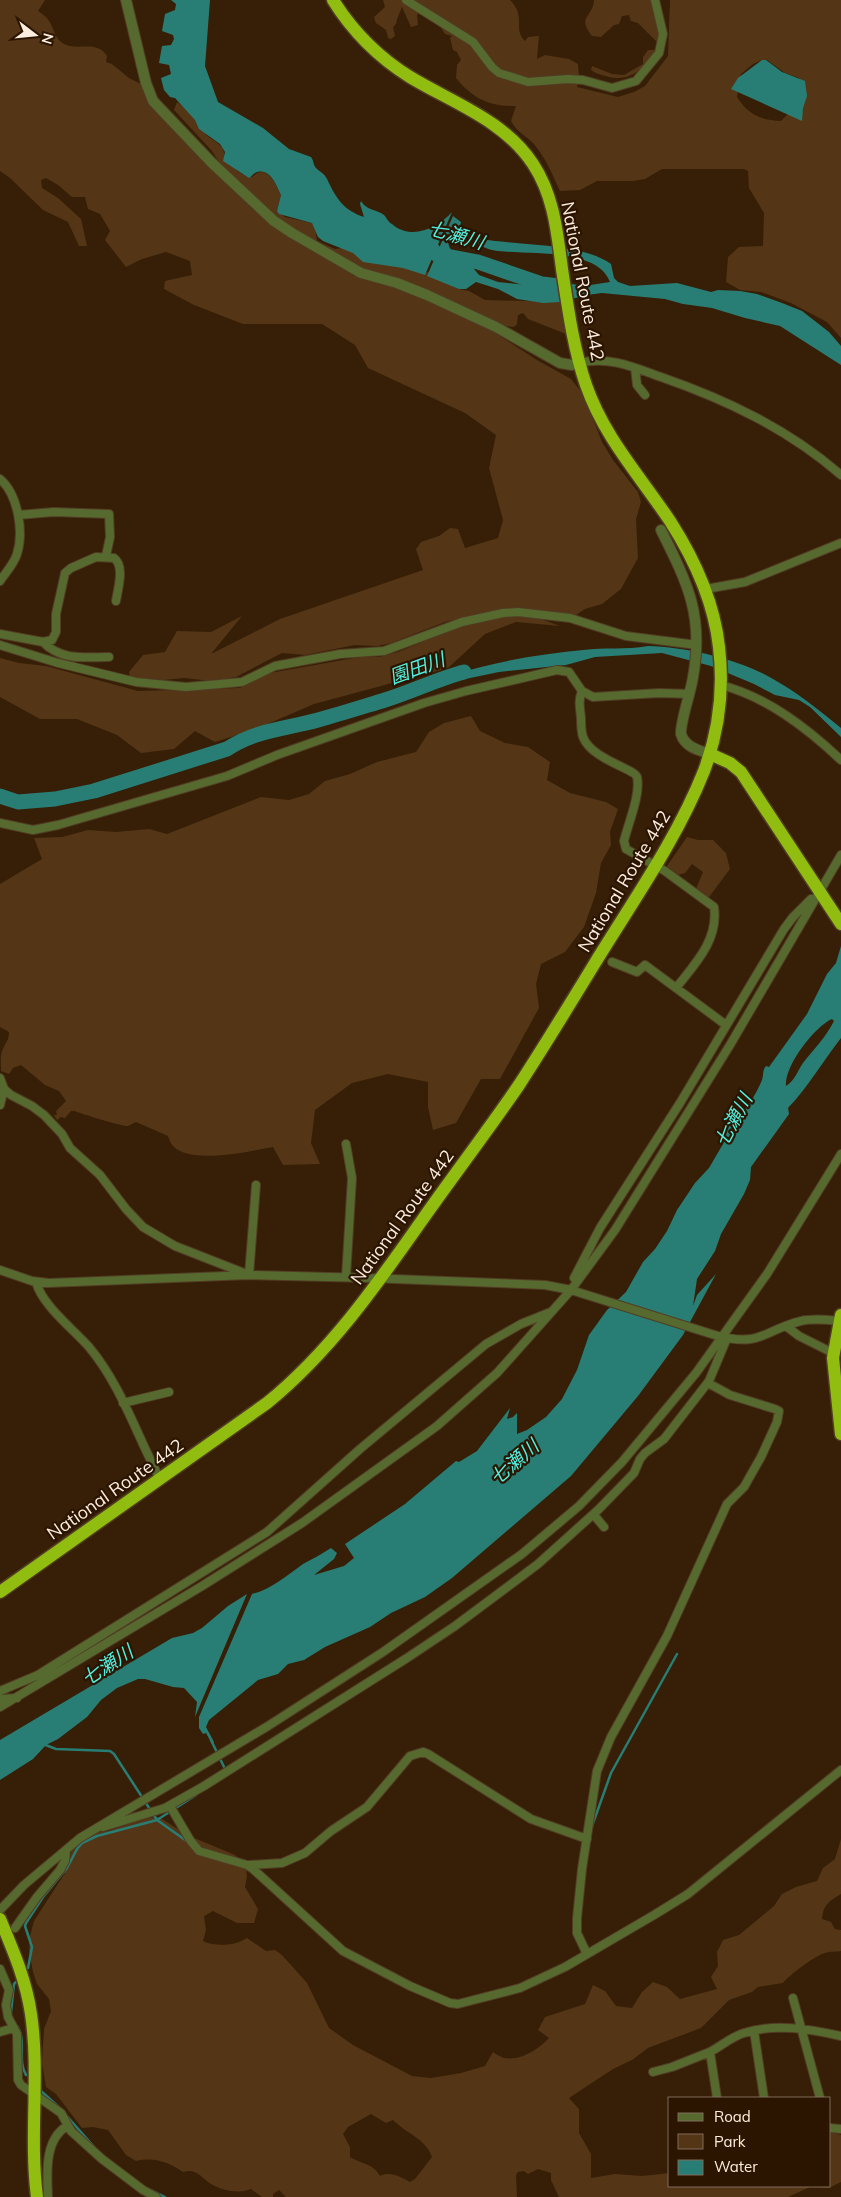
<svg xmlns="http://www.w3.org/2000/svg" width="841" height="2197" font-family="Mulish,'Noto Sans JP',sans-serif">
	<rect width="100%" height="100%" fill="#361f06"/>
	<path fill="#543616" fill-rule="evenodd" d="M0 0H45L38 11C41 13 44 15 47 18 54 26 54 39 64 44 79 51 97 40 107 56L106 62 112 64 129 78 141 84 157 111 190 146 221 165 212 151 174 110 177 102C194 114 192 116 203 131 210 141 226 143 224 157 232 166 240 176 252 177 267 162 276 185 281 195L277 211 285 217 312 223 315 227 317 241 335 249 348 247 436 275 459 289 469 291 485 300 560 302 566 334 528 319 523 313 518 315 517 324 514 327 478 322 537 360 571 379 583 394 602 442 613 460 638 492 641 502 636 519 638 558 621 589 602 604 585 609 576 615 538 618 560 626 516 622 485 634 448 668 314 704 256 729 215 742 195 731 174 749 141 753 117 735 77 719H40L0 697V658L19 663 46 666 138 691 240 688 270 673 360 657H379L398 652 463 625 475 617 474 615 445 622 391 643 377 646 355 645 305 655 282 653 236 677 212 681 184 678 163 680 130 678 129 672 143 655 165 652 177 631 211 632 242 616 211 654 280 619 423 570 416 549 421 542 439 536 450 528 458 529 465 548 498 538 503 520 489 468 496 435 465 413 368 368 355 345 322 324H243L194 305 164 289 165 281 192 275 190 261 166 252 142 259 126 267 105 240 110 231 100 214 88 209 85 197H72L58 185 46 178 41 180 42 188 58 198 81 219 87 246H79L68 222 43 210 10 178 0 171Z
		M383 0H510C527 17 512 28 525 41L528 37 539 36 537 59 545 55 569 59 578 64 579 77 577 87 618 97 634 92 645 86 668 56 670 0H841V338L827 322 791 303 761 292 740 290 726 282 728 257 739 247 763 246 764 213 749 188 748 171 744 169H662L645 179 633 181H597L580 190 560 191C552 174 546 158 533 143 525 135 517 132 511 121L516 106C490 107 472 98 456 78L457 65 461 60 457 52 453 50 450 38 452 36 445 34 438 23 420 12 417 15 418 25 411 27 402 7 397 19 396 24 393 27 395 36 391 39 388 38 386 30 376 23 374 17 385 7ZM464 33 475 38 481 48 477 49 457 37ZM762 60H767L785 73 799 78 802 100 781 121C760 120 748 114 737 97L741 74 753 64Z
		M594 0H652L660 22V40L656 41 638 23 631 21 629 15 622 16 619 24 614 25 601 37 592 36C576 16 593 18 594 0Z
		M658 46 660 48C645 65 635 82 609 77 603 75 596 74 591 70L592 66 612 74 624 75 643 64V57L648 50H654Z
		M471 716 480 731 505 743 528 747 550 762 547 780 570 793 606 802 618 809 610 832 611 845 601 863 596 893 584 927 565 952 541 964 536 984 539 1008 500 1079H481L456 1123 433 1130 428 1107V1082L388 1074 352 1083 315 1110 311 1143 320 1164 283 1165 273 1147C251 1151 190 1165 173 1146 171 1144 169 1139 168 1136L136 1122C133 1123 131 1125 128 1126 124 1127 78 1113 75 1111H71L65 1118 61 1117 57 1120 54 1115H57L56 1111 66 1101 59 1091 45 1085 21 1065 13 1068 9 1074 1 1071C1 1064 0 1058 2 1051 5 1043 9 1041 9 1032L0 1027V884L42 859 34 838 62 837 88 830 116 832 149 829 167 834 261 797 289 800 309 794 325 781 350 774 377 762 416 752 429 732 444 723Z
		M687 837 698 840H713L726 853 730 869 709 897 705 898 696 889 703 872 692 864 685 873 678 875 667 866Z
		M159 1817 187 1835 235 1855 245 1863 247 1876 245 1887 258 1909 254 1923H237L213 1911 204 1916 206 1930 203 1941C215 1947 235 1946 247 1938L266 1951 275 1950 282 1955 307 1983 329 2028 353 2045 412 2076 431 2078 461 2073 485 2066 493 2052C496 2054 501 2057 504 2058 521 2061 539 2049 549 2038L538 2030 545 2017 585 2004 593 1985 605 1991 616 2006 632 2008 642 1992 653 1982 667 1987 680 1999 717 1989 711 1977 718 1966 717 1952 723 1940 739 1935 774 1906 782 1894 796 1887 817 1881 823 1868 835 1859 841 1839V1894C829 1901 823 1905 822 1919L831 1922 835 1929 841 1930V1951C836 1952 830 1951 825 1953 816 1955 788 1976 783 1983L758 1987 752 1992 729 2000 701 2028 648 2048 632 2060 613 2069 569 2098 579 2109V2133L591 2154V2178L615 2174 642 2176 670 2173V2186H830V2132L841 2135V2182L829 2188 810 2187 788 2197H559L551 2180V2173L538 2169 528 2174 524 2171 518 2172 516 2175 517 2197H286L279 2190 273 2194V2197H262L251 2189C239 2194 223 2191 211 2184 201 2178 197 2168 183 2172 168 2162 154 2157 136 2161L126 2155 108 2130 93 2127 82 2128 56 2094 46 2087 42 2063 44 2029 51 2011 49 1999 37 1984 33 1972 29 1951 30 1936 34 1921 65 1873 73 1846 95 1832 108 1831 145 1818ZM371 2114 386 2123 393 2120C407 2134 426 2139 432 2157L415 2179 410 2182C400 2177 391 2171 380 2176 373 2163 361 2164 350 2157V2147L343 2134 348 2127Z"/>
	<path fill="#287e75" fill-rule="evenodd" d="M171 0H210L205 66 218 102 263 128 289 149 311 157C314 161 313 165 316 168 320 172 324 173 327 179 336 198 343 210 364 217L360 204 361 201C367 211 376 209 384 215 387 218 388 222 392 224 411 241 438 228 452 212L425 275 403 268 363 262 353 253 323 241 318 237 312 223 279 214 277 211 281 195C277 187 270 166 255 173 253 174 251 177 249 178L223 161 225 152 220 144 199 129 195 120 175 98 170 97 164 90 161 78 171 74 169 65 159 63 162 46 171 45 174 39 173 35 162 31 165 14 175 10 176 4Z
		M762 60H766L782 72 805 81 807 96 803 108 802 121 731 89 738 78Z
		M453 216 461 222 460 228 462 231C471 234 480 239 488 240 522 245 584 244 611 264L614 278 618 282 630 286 677 283 711 292 718 290 740 291 757 294 782 303 802 311 829 332 841 346V365L780 326 745 318 712 308 683 304 665 299 602 293 587 295 560 302 543 303 517 299 498 289 476 282 466 289H459L427 276ZM445 234C452 235 457 234 464 236 474 240 482 248 492 250 524 256 597 246 610 282L584 286 560 282H543L535 286 498 282 479 275 474 269 471 258 465 252C446 254 451 246 445 234Z
		M648 646C687 647 739 659 773 679 797 692 820 711 841 728V737L810 707 799 700 775 695 754 684 711 666 662 653 595 657 566 665 499 672 422 688 393 698C453 670 518 656 583 650 604 647 626 650 648 646Z
		M841 946V1038C823 1061 808 1087 788 1108L789 1114 751 1167 750 1180 744 1194 721 1234 715 1251 697 1279 693 1306 697 1295 716 1274 683 1335 638 1396 571 1476 452 1578 425 1597 391 1613 370 1627 325 1647 304 1660 288 1664 278 1674 258 1680 209 1720 206 1727 214 1742 212 1744 206 1733 203 1734 199 1728V1717L252 1594C272 1589 286 1576 303 1564 312 1559 322 1554 331 1548L337 1553 334 1559 314 1575 344 1566 354 1558 345 1544 405 1504 456 1461 459 1462 477 1451 510 1408 507 1419 513 1417 517 1413V1434L527 1430 546 1417 562 1399 577 1370 589 1335 607 1310 626 1292 643 1262 655 1249 667 1231 677 1210 695 1183 709 1168 723 1144 728 1124H732C745 1111 755 1097 762 1080 764 1074 762 1071 766 1066L769 1067 807 1014 827 974 836 963ZM832 1019 834 1021C826 1037 814 1049 803 1063 797 1072 795 1080 786 1086 784 1066 815 1026 832 1019Z
		M247 1594 195 1717 197 1702 184 1688 173 1687 145 1679H138L117 1688 101 1700 87 1717 58 1739 46 1745 33 1759 0 1780V1740L172 1638 193 1633 202 1628 228 1606Z"/>
	<g fill="none" stroke-linecap="round" stroke-linejoin="round">
		<path stroke="#287e75" stroke-width="2.5" d="M211 1740 226 1771
			M43 1744 56 1749 110 1751 114 1754 157 1820 188 1842
			M591 1829 611 1773 677 1654
			M28 1968 32 1947 25 1926 26 1923 43 1897 67 1868 77 1849 82 1843 97 1836 157 1820 196 1795
			M11 2012 14 1984 16 1982
			M17 2026C27 2040 17 2061 26 2075
			M41 2091 62 2110
			M65 2114 95 2148
			M151 2190 165 2197"/>
		<path stroke="#287e75" stroke-width="15" d="M419 244H428L436 254 478 262 542 284 559 286
			M0 796 18 802 55 799 94 791 227 749C256 730 285 729 318 720 340 714 362 707 385 700 412 692 437 679 464 672"/>
		<defs>
			<path id="minor" d="M406 0 473 42 492 67 499 73 528 82 568 79 583 80 612 88 636 81 659 53 663 34 655 0
				M579 363C609 356 633 367 661 377 727 400 788 429 841 475
				M635 368 637 385 645 395
				M0 479C18 494 24 532 17 554 14 564 6 572 0 581
				M18 515 54 512 109 514 110 537 106 556
				M706 589 745 582 841 543
				M0 634 43 642 52 640 56 632V614L65 573 71 568 96 557 114 558C125 566 118 588 116 601
				M43 642C61 661 85 657 109 657
				M0 645 58 663 136 682 186 687 242 682 275 666 340 654 384 651 462 622 503 613 518 612 570 618 626 636 697 645
				M721 685C767 697 807 728 841 760
				M582 691C578 700 580 708 581 718 581 724 581 731 583 737 591 759 635 769 637 777 641 794 628 824 624 841L626 849 665 871 714 907C719 940 694 965 676 988
				M0 823 33 830 58 825 227 776 277 755 424 703 466 691 557 670 569 672 582 691 593 697 659 693 690 694
				M612 962 637 972 645 965 726 1025
				M0 1078 4 1089 11 1095 32 1106 44 1115 62 1134 70 1148 100 1175 126 1209 143 1227 175 1246 249 1275 256 1185
				M0 1105 4 1089
				M0 1270 32 1281 49 1283 249 1275 369 1278 545 1285 571 1290 718 1336C762 1347 764 1330 801 1321 814 1318 828 1320 841 1321
				M346 1277 352 1178 346 1144
				M574 1278 600 1228 680 1103 784 929 793 917 811 899
				M36 1282C42 1305 73 1329 89 1347 121 1385 137 1436 160 1479
				M786 1326 799 1336 833 1353
				M123 1403 169 1392
				M594 1515 604 1527
				M0 1691 38 1675 267 1532 360 1449 486 1344 521 1324 551 1312
				M0 1699 17 1698
				M0 1707 202 1586 302 1523 437 1426 497 1373 571 1290 615 1230 730 1045 841 855
				M170 1806 190 1840 199 1851 247 1865 253 1869 343 1951 410 1986 450 2003 458 2004 520 1988 565 1967 654 1915 688 1894 841 1770
				M103 1827 165 1808 204 1786 407 1658 455 1626 538 1564 599 1509 634 1473 640 1459 645 1453 664 1439 709 1381 727 1338
				M249 1865 282 1863 305 1853 331 1831 367 1807 410 1756 423 1752 428 1754 531 1819 587 1839
				M0 1910 24 1885 80 1838 268 1726 383 1652 522 1554 579 1506 622 1462 696 1373 767 1274 841 1154
				M15 1928 37 1897 60 1870 65 1861 66 1851
				M587 1954 577 1933V1918L582 1869 597 1771 611 1737 667 1636 727 1504 744 1487 761 1457 777 1422 779 1411 775 1409 730 1395 708 1383
				M0 1969 9 1990 6 2005 8 2017 17 2034 18 2080 21 2085 61 2113 71 2131 102 2159 143 2190 156 2197
				M793 1998 820 2098
				M754 2031 764 2098
				M0 2032 14 2028
				M653 2072 672 2067 710 2052
				M717 2098 710 2052C721 2046 733 2036 744 2033 776 2023 809 2029 841 2036
				M830 2128 841 2129
				M48 2197C47 2173 44 2140 67 2126"/>
			<path id="tertiary" d="M126 0 146 83 153 101 212 163 274 221 292 233 361 273 397 283 427 295 496 327 560 363 572 365 579 363
				M661 530C688 584 704 616 693 677 691 692 680 722 681 734 685 747 698 750 710 754"/>
			<path id="trunk" d="M710 754 730 763 741 772 841 924
				M841 1315 833 1358 841 1434
				M0 1592 267 1403C331 1351 378 1283 425 1216 456 1172 489 1129 519 1085 545 1045 570 1004 595 963 633 901 677 839 704 771 719 731 724 689 719 647 714 601 695 560 670 521 640 476 604 437 586 385 573 347 568 308 562 269 557 232 554 196 533 164 504 120 453 103 410 77 378 57 353 32 333 0
				M0 1919C13 1950 26 1980 31 2014 40 2074 29 2136 37 2197"/>
		</defs>
		<use href="#minor" stroke="#523c24" stroke-width="10"/>
		<use href="#tertiary" stroke="#523c24" stroke-width="12"/>
		<use href="#trunk" stroke="#523c24" stroke-width="15"/>
		<use href="#minor" stroke="#566a2f" stroke-width="8"/>
		<use href="#tertiary" stroke="#566a2f" stroke-width="10"/>
		<use href="#trunk" stroke="#90bd10" stroke-width="12"/>
	</g>
	<g text-anchor="middle" dominant-baseline="central" stroke-width="4.5" stroke-linejoin="round" paint-order="stroke">
		<g font-size="18" fill="#fdeddf" stroke="#2b1500">
			<text transform="translate(583 281) rotate(79)">National Route 442</text>
			<text transform="translate(624 881) rotate(-59)">National Route 442</text>
			<text transform="translate(402 1217) rotate(-54)">National Route 442</text>
			<text transform="translate(115 1489) rotate(-35)">National Route 442</text>
		</g>
		<g font-size="19" font-style="italic" fill="#52f0e0" stroke="#2b1500">
			<text transform="translate(456 235) rotate(16)">七瀬川</text>
			<text transform="translate(417 668) rotate(-20)">園田川</text>
			<text transform="translate(733 1120) rotate(-62)">七瀬川</text>
			<text transform="translate(514 1462) rotate(-41)">七瀬川</text>
			<text transform="translate(107 1665) rotate(-33)">七瀬川</text>
		</g>
	</g>
	<rect x="668" y="2097" width="162" height="90" fill="#2b1500" stroke="#7f6b59"/>
	<rect x="678" y="2113" width="25" height="8" fill="#566a2f" stroke="#7f6b59"/>
	<text x="714" y="2122" font-size="15" fill="#fdeddf">Road</text>
	<rect x="678" y="2134" width="25" height="15" fill="#543616" stroke="#7f6b59"/>
	<text x="714" y="2147" font-size="15" fill="#fdeddf">Park</text>
	<rect x="678" y="2160" width="25" height="15" fill="#287e75" stroke="#7f6b59"/>
	<text x="714" y="2172" font-size="15" fill="#fdeddf">Water</text>
	<g transform="translate(35 35) rotate(106)" stroke="#2b1500" stroke-width="4" paint-order="stroke">
	<path d="M0-4L9 19L0 12L-9 19Z" fill="#fdeddf"/>
	<text y="-8" font-size="14" font-weight="bold" text-anchor="middle" fill="#fdeddf">N</text>
	</g>
</svg>
